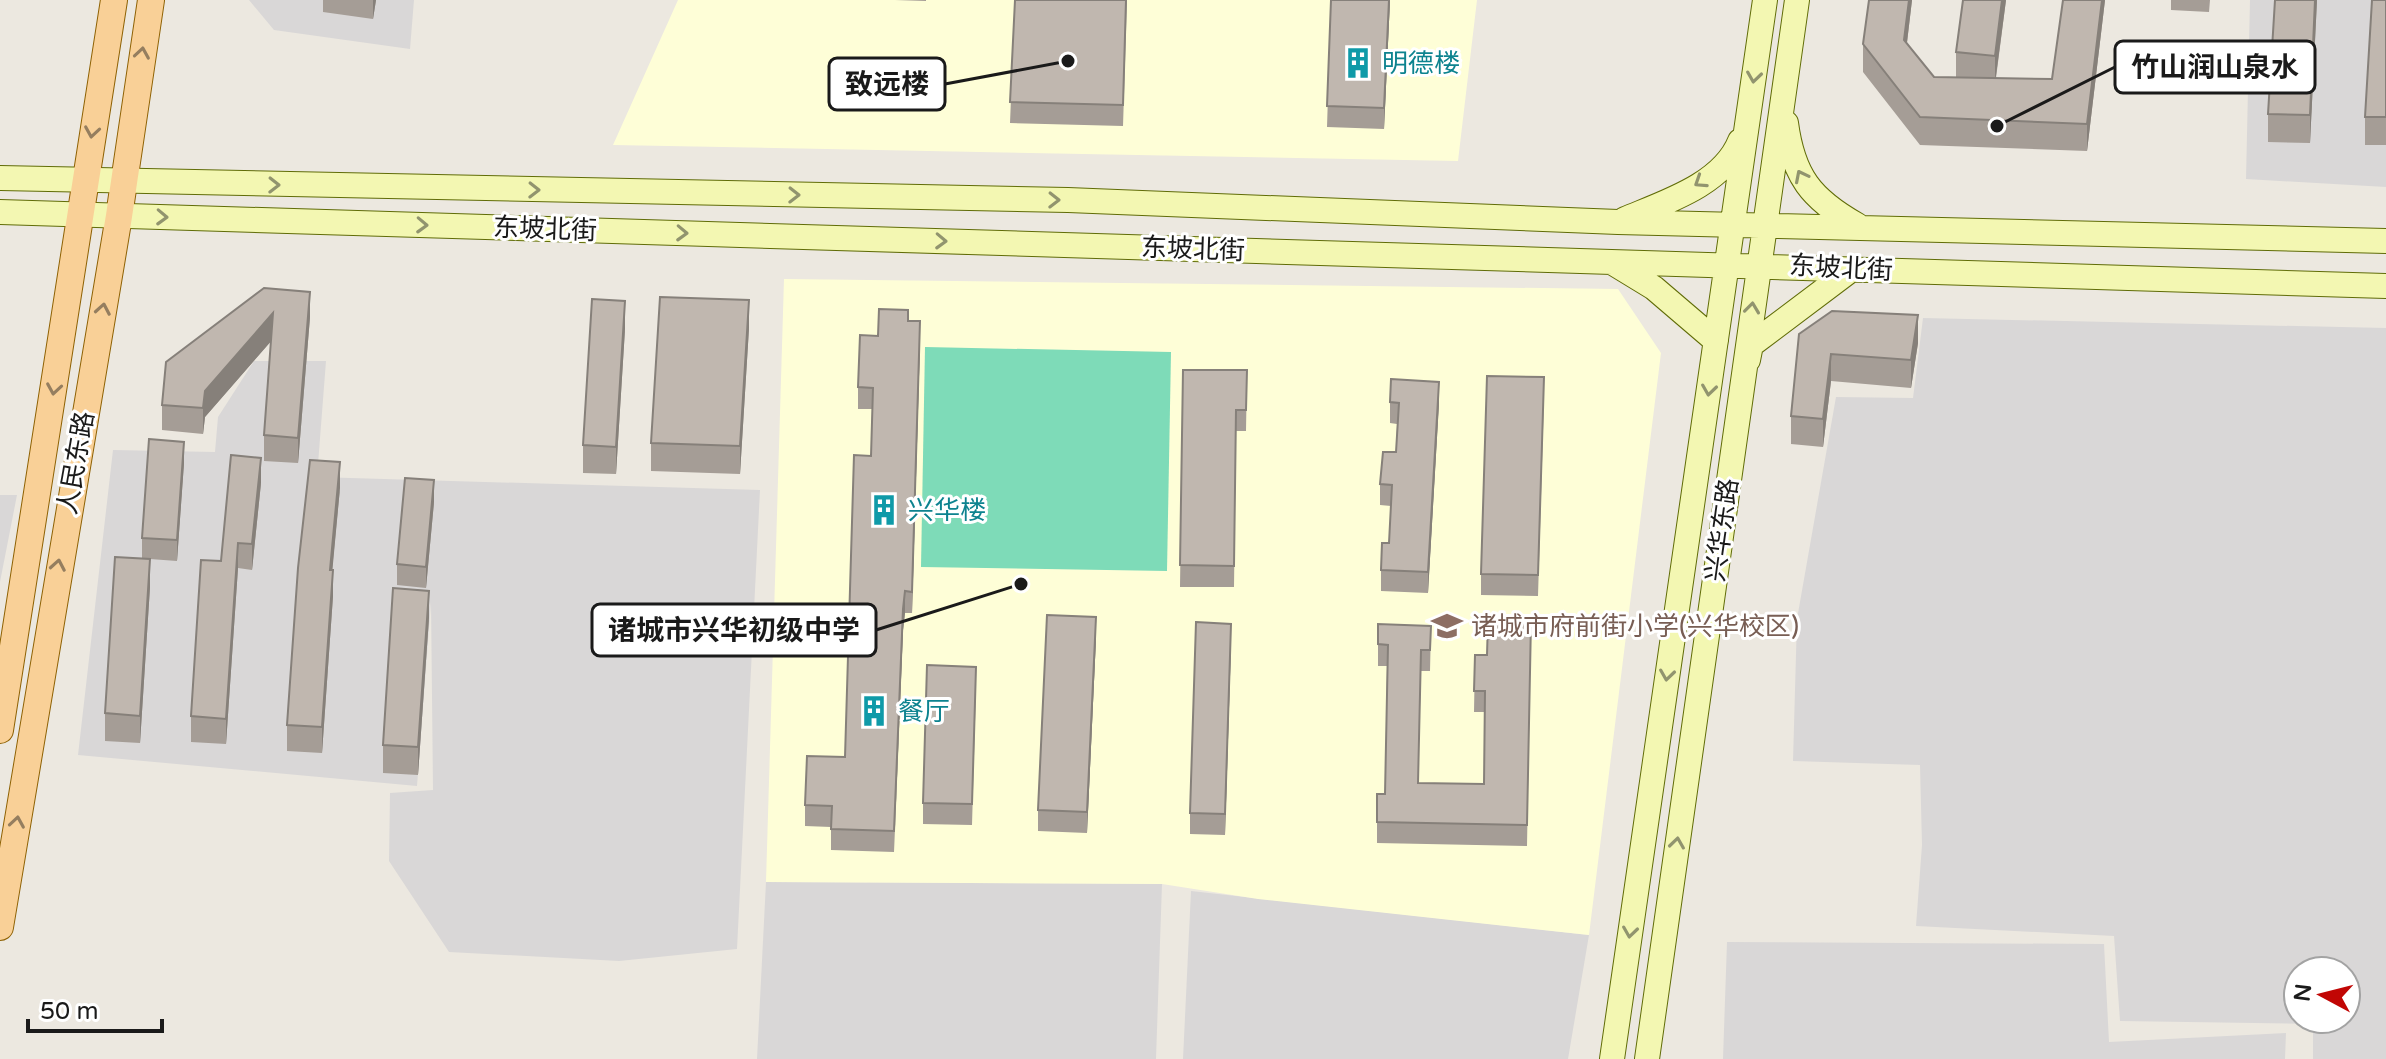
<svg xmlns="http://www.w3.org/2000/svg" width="2386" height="1059" font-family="'Varela Round','Noto Sans SC',sans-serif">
	<rect width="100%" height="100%" fill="#ece8e0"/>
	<path fill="#d9d7d7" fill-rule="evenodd" d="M249 0H414L410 49 274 30Z
		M2250 0H2386V187L2246 179Z
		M1923 318 2386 328V1059H2313V1024L2120 1021 2114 936 1916 926 1922 845 1920 765 1793 761 1797 619 1836 397 1913 398ZM2298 971H2346V1019H2298Z
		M254 361H326L317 477 760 490 737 949 619 961 449 952 389 861 390 793 433 790 431 602 417 786 78 755 113 450 215 452 218 417Z
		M0 495H17L0 582Z
		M766 882 1162 884 1156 1059H757Z
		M1191 891 1589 935 1568 1059H1183Z
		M1727 942 2104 944 2109 1042 2286 1033 2285 1059H1723Z"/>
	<path fill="#fefed7" d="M678 0H1477L1458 161 613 145Z
		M784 279 1618 289 1661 353 1589 935 1258 899 1162 884 766 882Z"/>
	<path fill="#7edbb8" d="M925 347 1171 352 1167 571 921 567Z"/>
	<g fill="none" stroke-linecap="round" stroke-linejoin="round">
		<defs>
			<path id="secondary" d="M1786 123C1793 176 1811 199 1857 225
				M0 178 1068 200 1618 222 2386 241
				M0 212 2386 286
				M1625 219C1666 202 1723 184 1740 141
				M1613 263 1654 288 1716 341
				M1748 360 1751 345 1852 269
				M1612 1059 1765 0
				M1647 1059 1797 0"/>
			<path id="primary" d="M0 730 114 0
				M0 927 119 216 151 0"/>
		</defs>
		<use href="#secondary" stroke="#606c07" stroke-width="26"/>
		<use href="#primary" stroke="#8e6103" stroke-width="28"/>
		<use href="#secondary" stroke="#f3f7b2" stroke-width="24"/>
		<use href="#primary" stroke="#f9d097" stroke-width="26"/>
	</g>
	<path fill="#a59d96" d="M323 0H376L373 19 323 12Z
		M895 0H926V1Z
		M1015 0H1127L1123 126 1010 123Z
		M1331 0H1390L1384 129 1327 127Z
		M1869 0H1912L1907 43 1934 77H1956V52L2006 0 1996 78 2052 79 2063 0H2105L2087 151 1920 145 1863 72V44Z
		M2171 0H2210L2209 12 2171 10Z
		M2317 0 2310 143 2268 142V114Z
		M2386 0V145H2365V117Z
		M310 317 298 463 264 461V435L271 341 205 417 203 434 162 430V405Z
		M908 321 920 343 912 613H905L903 630 894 852 831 850V827L805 826V805L845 757 871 456 872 409H858V387L878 336Z
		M749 328 740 474 651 471V443Z
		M625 329 616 474 583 473V445Z
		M1799 334 1918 343 1911 388 1831 381 1823 447 1791 444V416Z
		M1183 370H1247L1246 431H1236L1234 587H1180Z
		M1544 398 1538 596 1481 595V574Z
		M1390 402 1439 403 1428 593 1381 591V570L1389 543 1391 506 1380 505V484L1396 452 1397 424 1390 423Z
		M184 463 177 561 150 559V587L140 743 105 741V713L142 559V538Z
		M261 483 252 570 238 568 226 744 191 742V716L221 561Z
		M340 488 332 570 333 596 322 753 287 751V725Z
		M434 502 426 588 397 585V564Z
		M429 618 418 775 383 773V745Z
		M1531 621 1527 846 1377 843V794H1385L1387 666H1378V624L1431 626 1430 671H1421L1418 783 1484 784 1485 712H1474L1475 655H1487Z
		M1096 638 1087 833 1038 831V810Z
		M1231 645 1225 835 1190 834V813Z
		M976 688 972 825 923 824V803Z"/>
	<path fill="#86807a" d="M373 0H376L373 19Z
		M1389 0H1390L1384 129V108Z
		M1909 0H1912L1904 67V40Z
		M2002 0H2006L1995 83V56Z
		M2102 0H2105L2087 151V124Z
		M2315 0H2317L2310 143V115Z
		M310 292V317L298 463V438Z
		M749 300V328L740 474V446Z
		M625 301V329L616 474V447Z
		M273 313V339L205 417 203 434V408L205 391Z
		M1918 315V343L1911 388V360Z
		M920 321V343L912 613V592Z
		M1831 354V381L1823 447V419Z
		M1439 382V403L1428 593V572Z
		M184 442V463L177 561V540Z
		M261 458V483L252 570V544Z
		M340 462V488L330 596V570Z
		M434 480V502L426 588V567Z
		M238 543V568L226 744V719Z
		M150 559V587L140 743V716Z
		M333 570V596L322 753V727Z
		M429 591V618L418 775V747Z
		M905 591V613L903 630 894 852 903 609Z
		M1096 617V638L1087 833V812Z
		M1231 624V645L1225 835V814Z"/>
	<path fill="#c0b7af" stroke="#86807a" stroke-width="2" d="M1015 0H1126L1123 105 1010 102Z
		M1331 0H1389L1384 108 1327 106Z
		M1869 0H1909L1904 40 1934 77 2052 79 2063 0H2102L2087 124 1920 117 1863 44Z
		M1963 0H2002L1995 56 1956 52Z
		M2275 0H2315L2310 115 2268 114Z
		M2372 0H2386V117H2365Z
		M264 288 310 292 298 438 264 435 273 313 205 391 203 408 162 405 166 362Z
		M660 297 749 300 740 446 651 443Z
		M592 299 625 301 616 447 583 445Z
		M879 309 908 310V321H920L912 592 905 591 903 609 894 831 831 829 832 806 805 805 807 756 845 757 854 455 871 456 873 388 858 387 860 335 878 336Z
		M1832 311 1918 315 1911 360 1831 354 1823 419 1791 416 1799 334Z
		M1183 370H1247L1246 410H1236L1234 566 1180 565Z
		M1487 376 1544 377 1538 575 1481 574Z
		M1391 379 1439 382 1428 572 1381 570 1382 543H1389L1392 485 1380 484 1383 452H1396L1399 403 1390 402Z
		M149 439 184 442 177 540 142 538Z
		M231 455 261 458 252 544 238 543 226 719 191 716 201 560 221 561Z
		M310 460 340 462 330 570H333L322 727 287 725 298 568Z
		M405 478 434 480 426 567 397 564Z
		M115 557 150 559 140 716 105 713Z
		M393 588 429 591 418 747 383 745Z
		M1047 615 1096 617 1087 812 1038 810Z
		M1488 620 1531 621 1527 825 1377 822V794H1385L1388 645 1378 644V624L1431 626 1430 650H1421L1418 783 1484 784 1485 691H1474L1475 655H1487Z
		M1196 622 1231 624 1225 814 1190 813Z
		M927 665 976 667 972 804 923 803Z"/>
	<defs><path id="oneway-chevron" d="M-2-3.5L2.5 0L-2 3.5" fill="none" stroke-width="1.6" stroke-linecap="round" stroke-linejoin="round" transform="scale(2)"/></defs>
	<g stroke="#957e5f">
		<use href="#oneway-chevron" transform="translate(142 53) rotate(-81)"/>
		<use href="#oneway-chevron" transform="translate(92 132) rotate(99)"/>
		<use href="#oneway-chevron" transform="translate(103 309) rotate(-80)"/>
		<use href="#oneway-chevron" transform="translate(54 389) rotate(99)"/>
		<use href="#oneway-chevron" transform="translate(58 565) rotate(-80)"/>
		<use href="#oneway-chevron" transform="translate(17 822) rotate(-81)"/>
	</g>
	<g stroke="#91946e">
		<use href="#oneway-chevron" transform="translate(1754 77) rotate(98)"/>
		<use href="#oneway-chevron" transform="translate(1801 176) rotate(-117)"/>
		<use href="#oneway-chevron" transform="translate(1700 182) rotate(147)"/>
		<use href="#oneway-chevron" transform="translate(274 185) rotate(1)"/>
		<use href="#oneway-chevron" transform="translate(534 190) rotate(1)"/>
		<use href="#oneway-chevron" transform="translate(794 195) rotate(1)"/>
		<use href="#oneway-chevron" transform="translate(1054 200) rotate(1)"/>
		<use href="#oneway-chevron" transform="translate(162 217) rotate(2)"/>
		<use href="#oneway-chevron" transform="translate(422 225) rotate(2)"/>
		<use href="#oneway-chevron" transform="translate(682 233) rotate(2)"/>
		<use href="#oneway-chevron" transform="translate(941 241) rotate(2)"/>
		<use href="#oneway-chevron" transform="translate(1752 308) rotate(-83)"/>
		<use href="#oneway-chevron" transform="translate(1709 390) rotate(98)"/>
		<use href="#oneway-chevron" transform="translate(1667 675) rotate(98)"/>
		<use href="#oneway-chevron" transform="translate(1677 843) rotate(-82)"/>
		<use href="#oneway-chevron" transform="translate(1630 932) rotate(98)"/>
	</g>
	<defs>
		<symbol id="building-bare" viewBox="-9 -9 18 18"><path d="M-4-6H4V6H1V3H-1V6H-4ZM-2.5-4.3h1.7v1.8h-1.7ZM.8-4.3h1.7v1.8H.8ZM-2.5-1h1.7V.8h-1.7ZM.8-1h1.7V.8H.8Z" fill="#0f9aa8" stroke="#fff" stroke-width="2.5" paint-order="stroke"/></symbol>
		<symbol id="school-bare" viewBox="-9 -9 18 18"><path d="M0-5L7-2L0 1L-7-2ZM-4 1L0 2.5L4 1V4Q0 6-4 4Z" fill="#8d6e63" stroke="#fff" stroke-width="2.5" paint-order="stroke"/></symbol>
	</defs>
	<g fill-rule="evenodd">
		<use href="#building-bare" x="1336" y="41" width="44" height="44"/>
		<use href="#building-bare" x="862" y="488" width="44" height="44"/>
		<use href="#school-bare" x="1425" y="604" width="44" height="44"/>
		<use href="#building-bare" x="852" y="689" width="44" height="44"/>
	</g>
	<g text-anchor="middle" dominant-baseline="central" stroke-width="6" stroke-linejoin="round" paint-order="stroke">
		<g font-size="26" fill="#0d838f" stroke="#fff" text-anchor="start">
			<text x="1382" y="63">明德楼</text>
			<text x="908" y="510">兴华楼</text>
			<text x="898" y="711">餐厅</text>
		</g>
		<g font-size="26" fill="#1a1a1a" stroke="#fff">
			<text transform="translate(545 229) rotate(2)">东坡北街</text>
			<text transform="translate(1193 249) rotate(2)">东坡北街</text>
			<text transform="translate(1841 268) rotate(3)">东坡北街</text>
			<text transform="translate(76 463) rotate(-80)">人民东路</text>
			<text transform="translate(1722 530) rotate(-82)">兴华东路</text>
		</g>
		<g font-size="26" fill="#785e54" stroke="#fff" text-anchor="start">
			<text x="1471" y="626">诸城市府前街小学(兴华校区)</text>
		</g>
	</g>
	<path fill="none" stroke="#1a1a1a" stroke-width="3" d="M1997 126L2115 67M1068 61L945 84M1021 584L876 630"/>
	<g fill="#1a1a1a" stroke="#fff" stroke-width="3">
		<circle cx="1997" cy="126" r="8"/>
		<circle cx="1068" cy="61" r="8"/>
		<circle cx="1021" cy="584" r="8"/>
	</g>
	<g fill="#fff" stroke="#1a1a1a" stroke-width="3">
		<rect x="2115" y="41" width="200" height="52" rx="8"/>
		<rect x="829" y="58" width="116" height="52" rx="8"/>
		<rect x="592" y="604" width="284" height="52" rx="8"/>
	</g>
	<g font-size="28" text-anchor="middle" font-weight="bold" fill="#1a1a1a">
		<text x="2215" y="77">竹山润山泉水</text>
		<text x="887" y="94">致远楼</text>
		<text x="734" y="640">诸城市兴华初级中学</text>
	</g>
	<g transform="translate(2322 995) rotate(277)"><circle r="38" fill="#ffffff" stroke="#a3a3a3" stroke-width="2"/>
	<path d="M0-6L14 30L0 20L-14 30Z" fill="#c10604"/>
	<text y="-12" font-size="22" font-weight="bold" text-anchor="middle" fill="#1a1a1a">N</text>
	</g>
	<path d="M28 1019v12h134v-12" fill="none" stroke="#1a1a1a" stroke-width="4"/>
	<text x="40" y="1019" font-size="24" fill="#1a1a1a" stroke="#ffffff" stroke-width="6" paint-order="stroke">50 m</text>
</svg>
